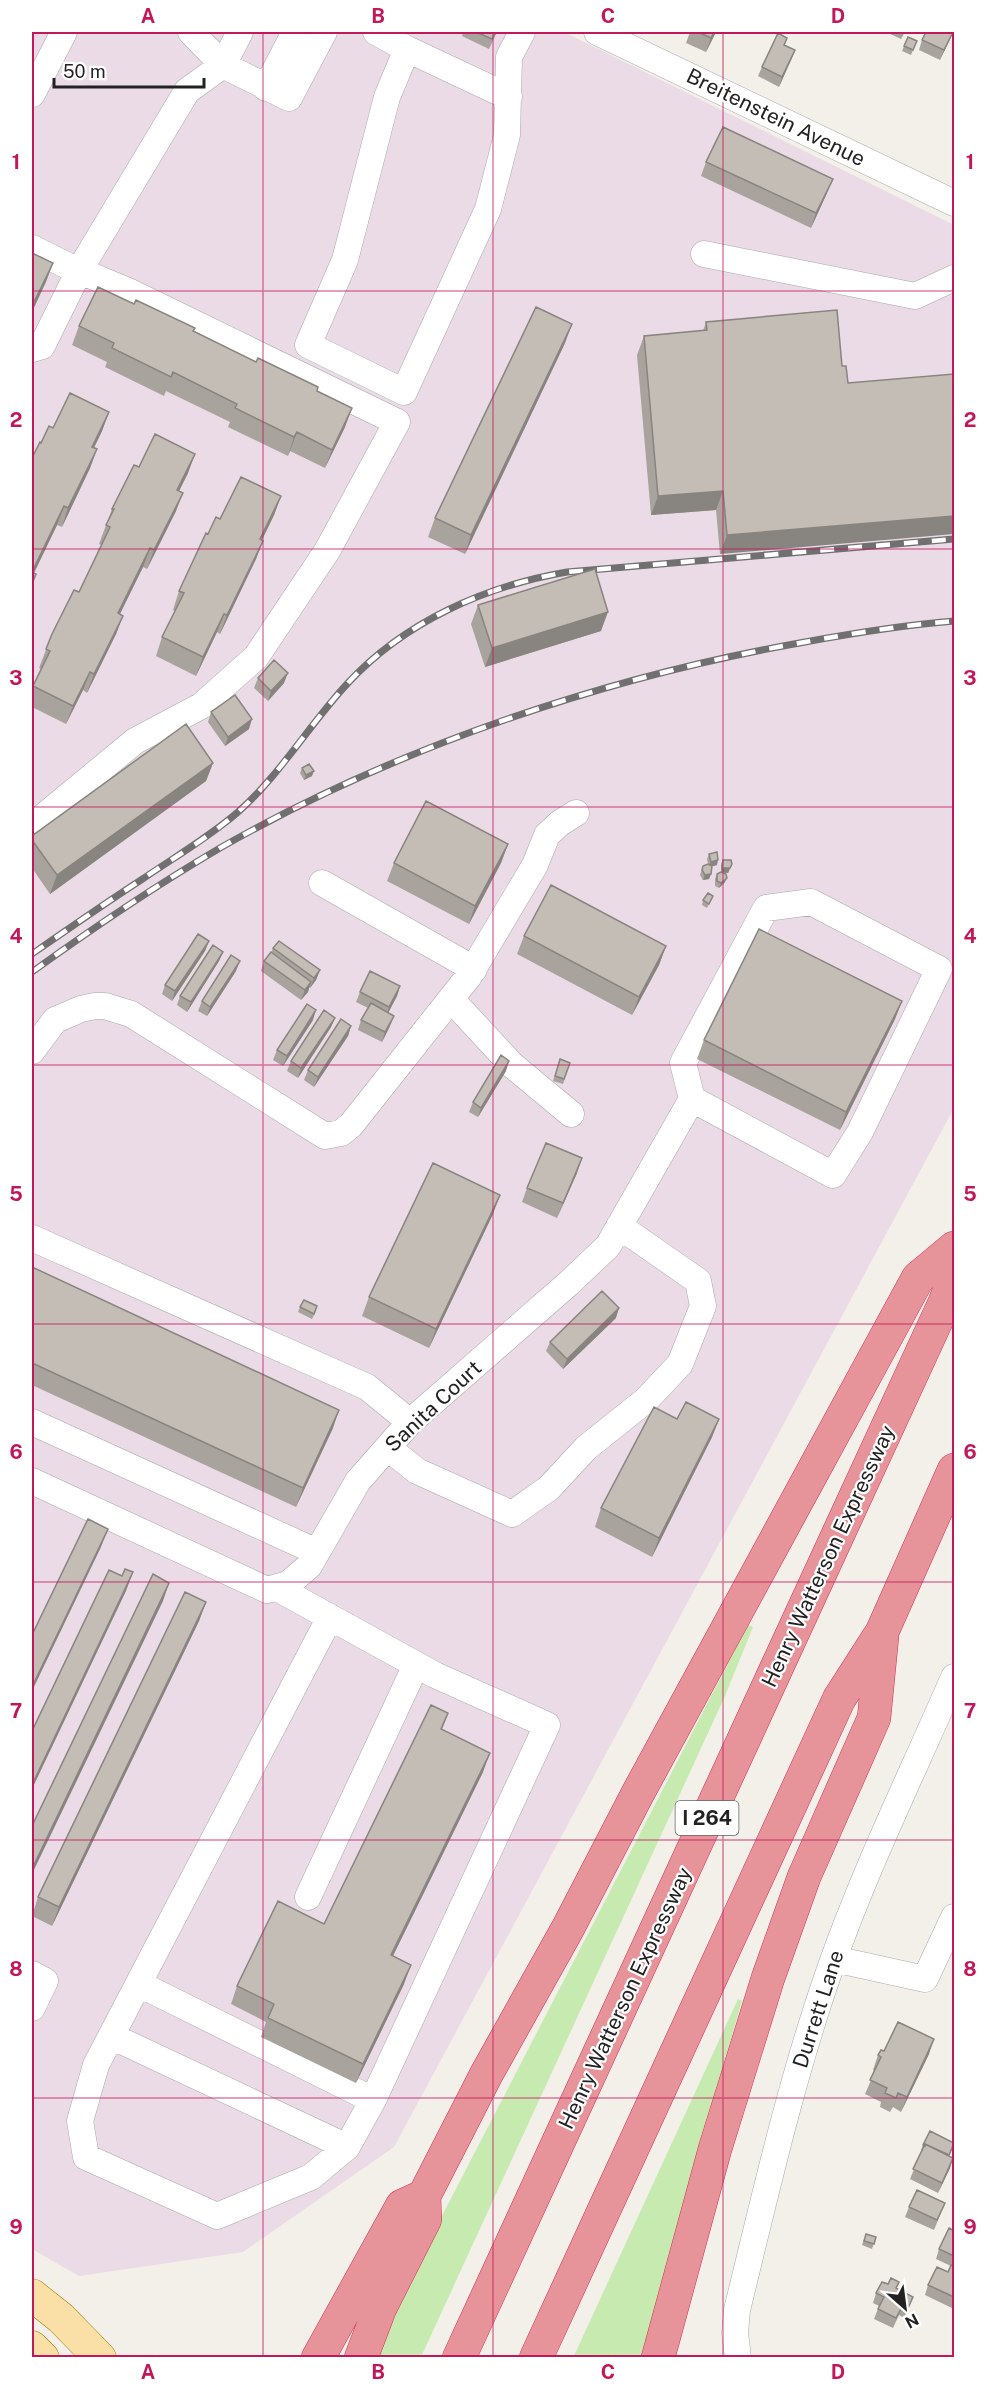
<svg xmlns="http://www.w3.org/2000/svg" width="986" height="2389" font-family="'Public Sans',sans-serif">
	<rect width="100%" height="100%" fill="#f2f0e9"/>
	<path fill="#ebdbe6" d="M32 32H564L954 225V1108L394 2147 243 2252 79 2276 32 2249Z"/>
	<path fill="#c7eab1" d="M748 1625 753 1627 725 1696 421 2357 376 2358 393 2317 433 2233Z
		M738 1999 742 2001 716 2089 706 2136 642 2357 573 2358Z"/>
	<g fill="none" stroke-linecap="round" stroke-linejoin="round">
		<defs>
			<path id="minor" d="M240 32 223 65 289 98 324 32
				M376 32 407 49 387 97 345 260 308 345 404 392 488 209 507 135 509 57 522 32
				M597 32 954 203
				M407 49 509 97
				M266 88 295 32
				M32 94 64 32
				M32 248 68 266 128 291 397 422 327 551 256 657 201 706 135 741 32 826
				M704 254 915 296 954 278
				M32 349 42 346 79 271 187 91 223 65 191 32
				M322 883 474 969
				M811 902 939 969 860 1132 833 1175 692 1099 683 1063 766 908Z
				M451 999 512 1065 571 1114
				M32 1051 55 1020 81 1009 95 1006H105L131 1014 325 1136 341 1133 351 1125 469 976 535 865 547 835 560 823 576 813
				M32 1238 367 1387 410 1422
				M32 1422 317 1552
				M388 1448 417 1471 512 1514 549 1488 586 1448 646 1400 680 1364 703 1306 698 1281 619 1226
				M32 1481 267 1590 288 1584 309 1566 358 1481 410 1422 569 1283 608 1246 692 1099
				M277 1588 435 1675 547 1725 373 2100 347 2147 311 2177 217 2216 86 2157 80 2121 96 2065 330 1617
				M308 1897 416 1665
				M834 1959 925 1979 954 1917
				M32 1974 45 1981 32 2008
				M139 1984 373 2100
				M111 2036 347 2147
				M738 2358 735 2333 737 2310C765 2196 791 2080 830 1969 865 1869 912 1774 954 1677"/>
			<path id="major" d="M32 2295 61 2318 100 2358
				M32 2347 43 2358"/>
			<path id="highway" d="M318 2358 402 2206 424 2196
				M361 2358 380 2308 425 2219 424 2196 487 2073 568 1928 638 1793 918 1278 954 1248
				M459 2358 945 1302 954 1278
				M536 2358 839 1699 882 1632 954 1470
				M658 2358 715 2149 768 1978 804 1877 874 1718 882 1637"/>
		</defs>
		<use href="#minor" stroke="#a9a9a9" stroke-width="27"/>
		<use href="#major" stroke="#9d7a03" stroke-width="33"/>
		<use href="#highway" stroke="#d82e56" stroke-width="34"/>
		<use href="#minor" stroke="#fff" stroke-width="26"/>
		<use href="#major" stroke="#fadfa6" stroke-width="32"/>
		<use href="#highway" stroke="#e6949a" stroke-width="33"/>
		<defs>
			<path id="rail" d="M32 954C68 929 104 904 141 880 173 858 208 838 238 812 280 775 309 725 347 684 404 622 485 586 567 572L954 539
				M32 972C93 928 155 886 220 848 397 747 605 677 805 642 854 633 905 625 954 621"/>
		</defs>
		<use href="#rail" stroke="#707070" stroke-width="7"/>
		<use href="#rail" stroke="#fff" stroke-width="4.5" stroke-dasharray="14" stroke-linecap="butt"/>
	</g>
	<path fill="#a8a39c" d="M463 32H497L489 49 462 36Z
		M690 32H716L706 52 686 43Z
		M886 32H905L901 39Z
		M953 32 940 60 919 50 922 40Z
		M908 37 917 41 911 55 902 51Z
		M787 38 785 45 795 50 779 87 758 76 762 67Z
		M706 162 827 193 811 228 701 176Z
		M134 304 195 328 194 331 317 391 345 427 325 468 290 451 288 456 228 427 230 422 166 391 164 396 105 367 107 362 72 345 79 326Z
		M837 310 720 554 716 510 651 515 637 355 644 336 703 331 706 322Z
		M565 343 465 554 428 537 435 518Z
		M109 412 102 431 94 448 97 449 90 468 62 527 57 525 34 573 32 587 41 443 53 428Z
		M139 467 188 473 179 491 176 511 147 569 143 567 120 614 123 616 116 634 87 693 83 690 66 724 32 707V691L41 669 39 668 52 634 79 592 102 545 99 544 112 509Z
		M281 496 274 515 262 540 256 559 220 634 217 632 196 676 156 656 162 637 175 611 173 610 179 591 208 534 220 519Z
		M478 605 601 631 485 667 471 624Z
		M258 678 284 683 268 701 254 688Z
		M211 712 249 729 225 746 208 722Z
		M213 763 206 781 50 894 32 868V836Z
		M302 768 312 776 304 780 300 773Z
		M508 844 501 863 469 924 387 881 394 863Z
		M709 854 717 865 712 866 711 874 709 879 703 880 700 875 703 866 708 864 707 859Z
		M723 860 732 864 728 873H723L725 882 719 888 715 886V879L717 874 721 872V864Z
		M713 896 707 908 702 905 703 900Z
		M524 936 666 946 659 965 632 1015 517 954Z
		M209 941 205 951 172 1001 162 994 165 985Z
		M273 948 320 970 316 980 310 988 309 987 308 992 301 1000 261 971 264 961 271 953Z
		M223 952 219 961 187 1012 177 1005 180 996Z
		M236 971 207 1016 198 1011 202 1001Z
		M400 986 397 996 388 1013 390 1026 382 1042 358 1030 361 1020 368 1008 356 1002 360 992Z
		M902 1001 895 1019 840 1130 697 1059 704 1040Z
		M335 1018 331 1027 298 1078 287 1071 291 1061Z
		M313 1020 283 1066 273 1060 277 1050Z
		M351 1026 348 1036 314 1087 304 1080 308 1070Z
		M560 1059 570 1063 563 1084 553 1081Z
		M506 1071 478 1117 469 1112 473 1102Z
		M577 1173 557 1218 522 1202 527 1188Z
		M493 1214 429 1348 362 1316 369 1297Z
		M32 1267 333 1428 296 1507 32 1385Z
		M300 1307 316 1311 312 1319 298 1312Z
		M616 1318 563 1369 546 1351 550 1342Z
		M677 1419H719L712 1437 652 1557 595 1527 601 1508Z
		M206 1602 199 1621 52 1926 32 1916 38 1897Z
		M448 1713 442 1730 483 1772 393 1956 404 1984 356 2083 261 2037 266 2022 231 2004 237 1986 324 1924Z
		M884 2051 929 2054 901 2112 893 2107 890 2112 880 2107 881 2102 865 2094 875 2071 873 2070 878 2055Z
		M923 2145 953 2148 949 2156 950 2168 938 2193 910 2179 922 2150H921Z
		M945 2203 934 2230 905 2217 909 2207Z
		M954 2231V2309L925 2295 928 2285 948 2272 951 2266 936 2259 939 2249Z
		M866 2234 876 2237 872 2249 862 2245Z
		M896 2288 913 2297 904 2318 899 2315 893 2328 874 2319 879 2306 873 2303 876 2293Z"/>
	<path fill="#88847f" d="M714 32H716L706 52 711 38Z
		M953 32 951 37 940 60 944 50Z
		M795 50 791 60 779 87 782 77Z
		M833 179 827 193 811 228 816 213Z
		M53 263 46 282 32 312 33 304Z
		M572 324 565 343 465 554 471 535Z
		M352 408 345 427 325 468 332 450Z
		M109 412 102 431 85 466 92 447Z
		M297 432 290 451 288 456 294 437Z
		M97 449 90 468 62 527 68 508Z
		M195 454 188 473 170 509 177 490Z
		M723 491 716 510 651 515 658 496Z
		M183 493 176 511 147 569 154 550Z
		M281 496 274 515 253 558 260 539Z
		M64 506 57 525 32 577V572Z
		M954 516V534L720 554 727 535Z
		M263 541 256 559 220 634 227 615Z
		M150 548 143 567 111 632 118 613Z
		M608 612 601 631 485 667 492 648Z
		M224 614 217 632 196 676 203 657Z
		M123 616 116 634 87 693 94 674Z
		M90 672 83 690 66 724 73 706Z
		M288 673 284 683 268 701 271 691Z
		M252 719 249 729 225 746 228 737Z
		M213 763 206 781 50 894 57 875Z
		M314 771 312 776 304 780 306 775Z
		M508 844 501 863 469 924 475 906Z
		M718 860 717 865 709 867 711 862Z
		M732 864 728 873 721 872 722 868Z
		M711 874 709 879 703 880 705 875Z
		M727 878 725 882 719 888 721 883Z
		M209 941 205 951 172 1001 175 991Z
		M666 946 659 965 632 1015 639 997Z
		M223 952 219 961 187 1012 191 1002Z
		M240 961 236 971 207 1016 210 1007Z
		M320 970 316 980 310 988 314 978Z
		M311 982 308 992 301 1000 305 990Z
		M400 986 397 996 386 1017 389 1007Z
		M902 1001 895 1019 840 1130 846 1112Z
		M316 1010 313 1020 283 1066 287 1056Z
		M394 1016 390 1026 382 1042 385 1032Z
		M335 1018 331 1027 298 1078 301 1068Z
		M351 1026 348 1036 314 1087 318 1077Z
		M509 1061 506 1071 478 1117 481 1108Z
		M582 1158 577 1173 557 1218 563 1203Z
		M500 1195 493 1214 429 1348 436 1329Z
		M619 1308 616 1318 563 1369 567 1359Z
		M339 1410 333 1428 296 1507 303 1488Z
		M719 1419 712 1437 652 1557 659 1538Z
		M108 1529 101 1547 32 1691V1687Z
		M133 1572 126 1591 32 1789V1785Z
		M169 1583 163 1601 32 1874V1869Z
		M206 1602 199 1621 52 1926 59 1907Z
		M490 1753 483 1772 384 1974 391 1955Z
		M411 1965 404 1984 356 2083 363 2064Z
		M934 2039 929 2054 901 2112 907 2097Z
		M953 2158 950 2168 938 2193 942 2183Z"/>
	<path fill="#c3bdb5" stroke="#88847f" stroke-width="1.5" d="M476 32H496L492 39Z
		M698 32H714L711 38Z
		M926 32H953L944 50 922 40Z
		M778 33 787 38 784 45 795 50 782 77 762 67Z
		M908 37 917 41 913 50 904 46Z
		M723 127 833 179 816 213 706 162Z
		M32 253 53 263 33 304 32 303Z
		M98 287 134 304 136 300 195 328 193 331 256 362 258 358 318 387 317 391 352 408 332 450 297 432 294 437 235 408 237 404 173 372 171 377 112 348 114 343 79 326Z
		M536 307 572 324 471 535 435 518Z
		M837 310 842 366H846L848 383 954 374V516L727 535 723 491 658 496 644 336 707 330 706 322Z
		M70 393 109 412 92 447 97 449 68 508 64 506 32 572 36 574 32 584V458L40 442 41 443 49 426 53 428Z
		M155 434 195 454 177 490 183 493 154 550 150 548 118 613 123 616 94 674 90 672 73 706 33 686 50 651 46 649 52 634 74 590 79 592 110 527 106 525 114 509H112L134 465 139 467Z
		M241 477 281 496 260 539 263 541 227 615 224 614 203 657 162 637 184 593 179 591 206 533 208 534 216 517 220 519Z
		M595 569 608 612 492 648 478 605Z
		M274 660 288 673 271 691 258 678Z
		M235 695 252 719 228 737 211 712Z
		M186 724 213 763 57 875 32 840V836Z
		M309 764 314 771 306 775 302 768Z
		M426 801 508 844 475 906 394 863Z
		M717 852 718 860 711 862 709 854Z
		M723 860H731L732 864 730 868H722Z
		M708 864 712 866 711 874 705 875 702 870 703 866Z
		M721 872 726 874 727 878 721 883 717 881V874Z
		M551 885 666 946 639 997 524 936Z
		M708 893 713 896 709 904 703 900Z
		M759 929 902 1001 846 1112 704 1040Z
		M198 934 209 941 175 991 165 985Z
		M279 941 320 970 314 978 273 948Z
		M213 945 223 952 191 1002 180 996Z
		M271 952 311 982 305 990 264 961Z
		M231 955 240 961 210 1007 202 1001Z
		M370 971 400 986 389 1007 360 992Z
		M371 1003 394 1016 385 1032 361 1020Z
		M307 1004 316 1010 287 1056 277 1050Z
		M324 1010 335 1018 301 1068 291 1061Z
		M341 1019 351 1026 318 1077 308 1070Z
		M501 1055 509 1061 481 1108 473 1102Z
		M560 1059 570 1063 564 1079 555 1076Z
		M546 1143 582 1158 563 1203 527 1188Z
		M433 1163 500 1195 436 1329 369 1297Z
		M32 1267 339 1410 303 1488 32 1363Z
		M602 1291 619 1308 567 1359 550 1342Z
		M304 1300 317 1306 314 1314 300 1307Z
		M686 1402 719 1419 659 1538 601 1508 654 1407 677 1419Z
		M88 1519 108 1529 32 1687V1635Z
		M125 1569 133 1572 32 1785V1731L109 1570 122 1576Z
		M153 1574 169 1583 32 1869V1826Z
		M185 1592 206 1602 59 1907 38 1897Z
		M431 1705 448 1713 441 1729 490 1753 391 1955 411 1965 363 2064 268 2018 274 2004 237 1986 278 1901 324 1924Z
		M898 2022 934 2039 907 2097 898 2093 896 2098 885 2093 887 2088 870 2080 881 2057 878 2055 881 2050 884 2051Z
		M930 2131 954 2143 949 2155 925 2144V2146L923 2145Z
		M925 2144 953 2158 942 2183 913 2169Z
		M917 2190 945 2203 937 2220 909 2207Z
		M949 2228 954 2231V2256L939 2249Z
		M866 2234 876 2237 874 2244 864 2241Z
		M951 2265 954 2267V2297L928 2285 937 2267 948 2272Z
		M891 2278 899 2282 896 2288 913 2297 908 2308 903 2305 896 2318 878 2309 884 2297 876 2293 882 2282 888 2284Z"/>
	<path fill="none" stroke="#c2185b" stroke-width="1.5" stroke-opacity="0.55" d="M263 32V2358M493 32V2358M723 32V2358M32 291H954M32 549H954M32 807H954M32 1065H954M32 1324H954M32 1582H954M32 1840H954M32 2098H954"/>
	<g text-anchor="middle" dominant-baseline="central" stroke-width="4.5" stroke-linejoin="round" paint-order="stroke">
		<rect fill="#fff" stroke="#646464" stroke-width="1.5" x="675.5" y="1801" width="63" height="34" rx="4.5"/>
		<g font-size="20" font-weight="bold" fill="#222">
			<text x="707" y="1818">I 264</text>
		</g>
		<g font-size="21" fill="#222" stroke="#fff">
			<text transform="translate(776 117) rotate(26)">Breitenstein Avenue</text>
			<text transform="translate(433 1406) rotate(-43)">Sanita Court</text>
			<text transform="translate(828 1556) rotate(-65)">Henry Watterson Expressway</text>
			<text transform="translate(625 1998) rotate(-65)">Henry Watterson Expressway</text>
			<text transform="translate(818 2009) rotate(-72)">Durrett Lane</text>
		</g>
	</g>
	<rect width="986" height="2389" fill="none" stroke="#ffffff" stroke-width="66"/>
	<g transform="translate(905 2308) rotate(152)" stroke="#ffffff" stroke-width="4.5" paint-order="stroke">
	<path d="M0-4.5L10 22L0 15L-10 22Z" fill="#222222"/>
	<text y="-9" font-size="16" font-weight="bold" text-anchor="middle" fill="#222222">N</text>
	</g>
	<path d="M54 78v9h150v-9" fill="none" stroke="#222222" stroke-width="3"/>
	<text x="63" y="78" font-size="18" fill="#222222" stroke="#ffffff" stroke-width="4.5" paint-order="stroke">50 m</text>
	<rect x="33" y="33" width="920" height="2323" fill="none" stroke="#c2185b" stroke-width="2"/>
	<g font-size="20" text-anchor="middle" font-weight="bold" fill="#c2185b">
		<text x="148" y="23">A</text>
		<text x="378" y="23">B</text>
		<text x="608" y="23">C</text>
		<text x="838" y="23">D</text>
		<text x="16" y="169">1</text>
		<text x="970" y="169">1</text>
		<text x="16" y="427">2</text>
		<text x="970" y="427">2</text>
		<text x="16" y="685">3</text>
		<text x="970" y="685">3</text>
		<text x="16" y="943">4</text>
		<text x="970" y="943">4</text>
		<text x="16" y="1201">5</text>
		<text x="970" y="1201">5</text>
		<text x="16" y="1459">6</text>
		<text x="970" y="1459">6</text>
		<text x="16" y="1718">7</text>
		<text x="970" y="1718">7</text>
		<text x="16" y="1976">8</text>
		<text x="970" y="1976">8</text>
		<text x="16" y="2234">9</text>
		<text x="970" y="2234">9</text>
		<text x="148" y="2379">A</text>
		<text x="378" y="2379">B</text>
		<text x="608" y="2379">C</text>
		<text x="838" y="2379">D</text>
	</g>
</svg>
